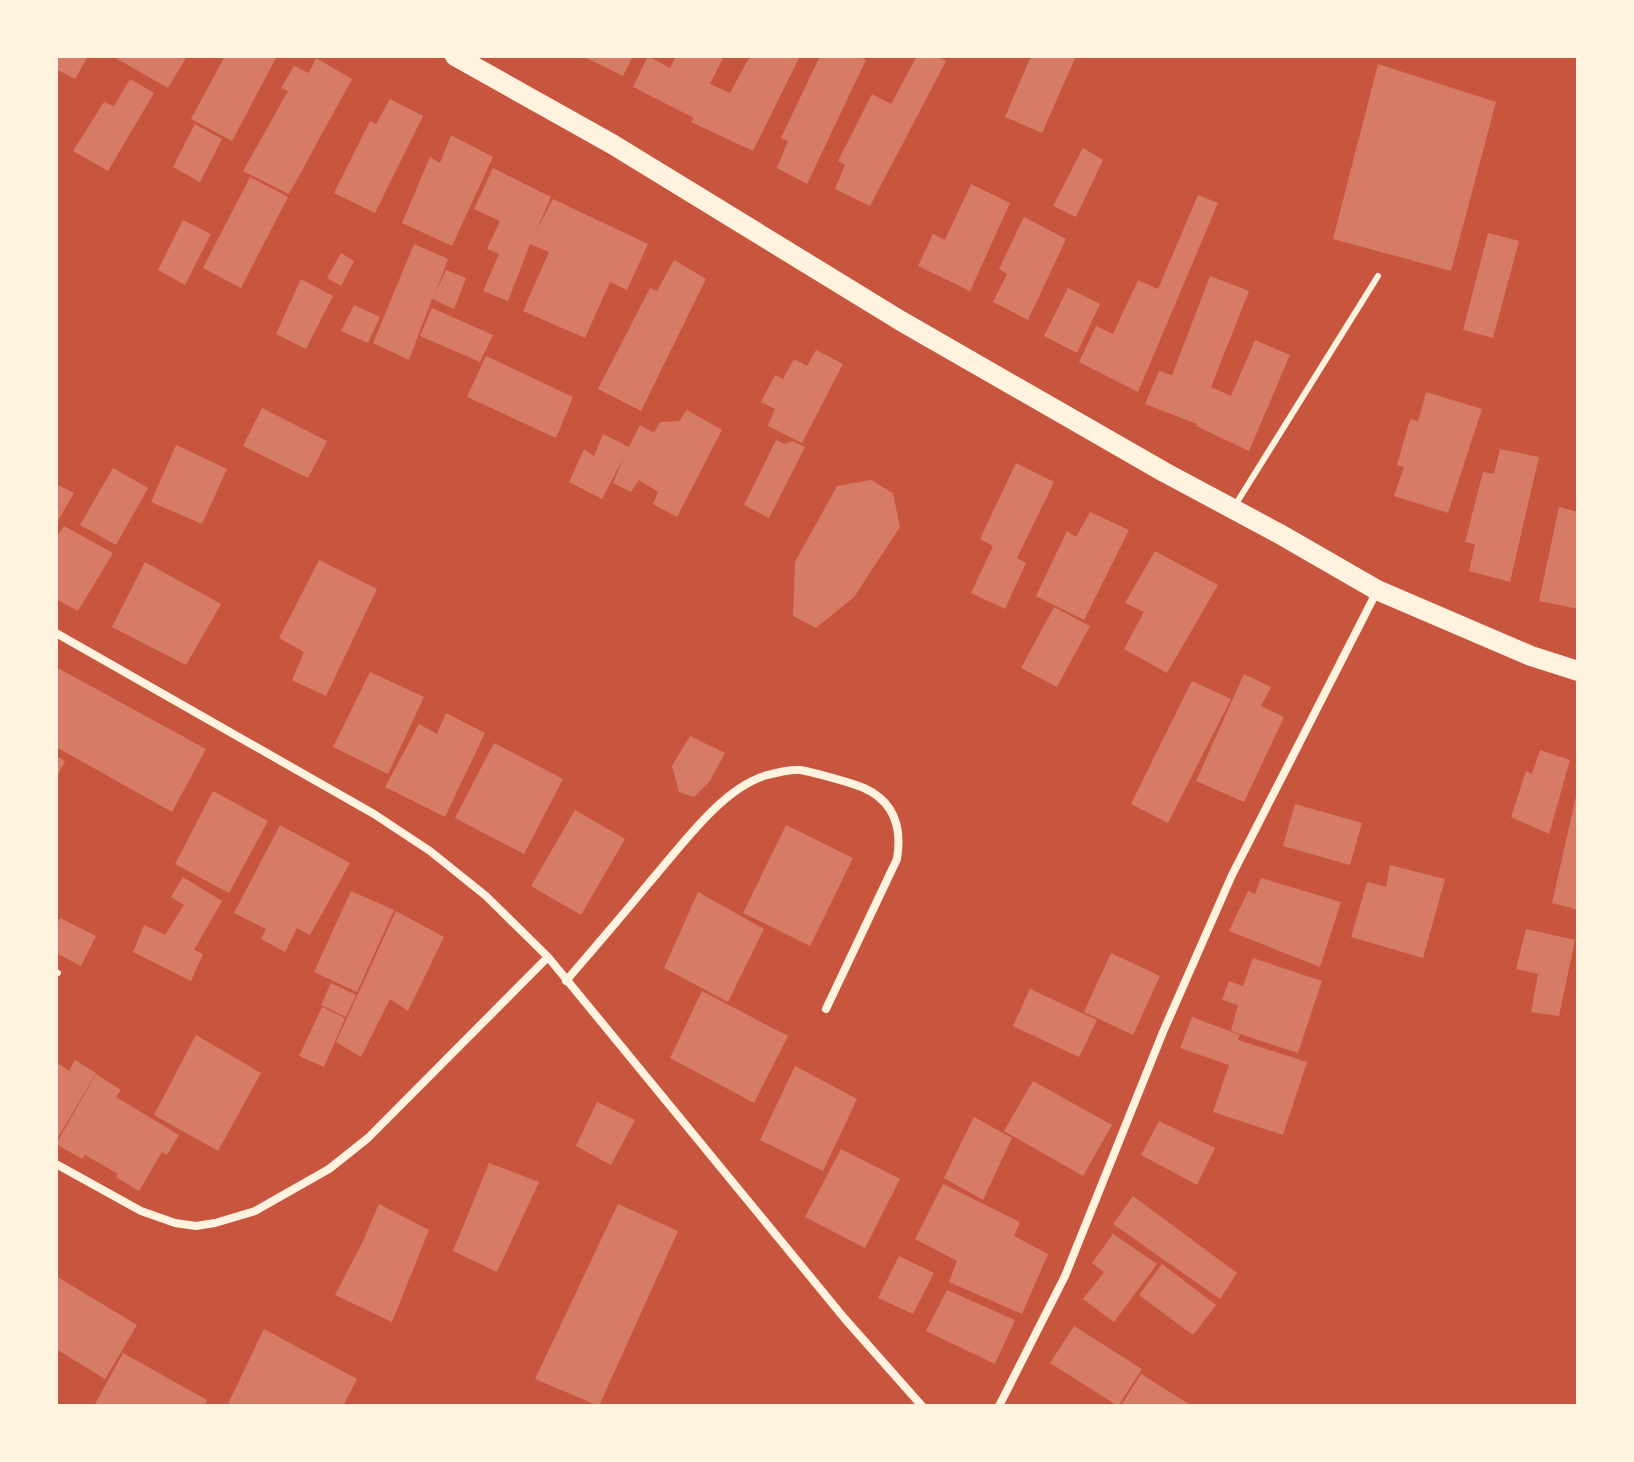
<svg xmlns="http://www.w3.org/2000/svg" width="1634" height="1462" font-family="'Nunito Sans',sans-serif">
	<rect width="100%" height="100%" fill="#c8553d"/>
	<path fill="#d67c66" d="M56 56H88L75 79 56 69Z
		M112 56H187L168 88Z
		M225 56H277L232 141 191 119Z
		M582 56H633L623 76Z
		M648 56 670 68 676 56H724L710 84 730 93 750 56H800L753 151 691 122 694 118 633 87Z
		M820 56H858L866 60 807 184 777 168 788 141 781 138Z
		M917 56H936L946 61 870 206 835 189 845 165 838 161 872 94 891 104Z
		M1031 56H1076L1042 133 1005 117Z
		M316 58 352 79 289 194 243 171 288 91 281 88 294 66 309 73Z
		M1378 64 1496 102 1451 271 1333 239Z
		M130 79 154 93 108 171 73 151 104 102 114 106Z
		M390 99 423 116 375 213 334 193 370 121 376 124Z
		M195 124 222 139 200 182 173 167Z
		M451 135 493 157 452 246 402 223 430 157 440 163Z
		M1083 148 1103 160 1076 217 1053 206Z
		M493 168 551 197 536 231 553 199 648 244 627 290 610 282 585 338 523 311 549 252 530 244 508 301 483 291 499 254 487 249 500 221 474 209Z
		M250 177 288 197 241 288 203 268Z
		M971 184 1010 203 970 291 918 266 933 234 945 240Z
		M1198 195 1218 203 1138 392 1079 362 1096 326 1113 334 1138 280 1158 289Z
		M1024 217 1066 239 1028 320 993 302 1007 274 999 269Z
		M183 220 211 234 185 285 158 270Z
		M1488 233 1519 241 1493 338 1463 330Z
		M414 244 448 259 435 294 446 270 466 278 454 309 432 299 409 360 373 343Z
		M341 253 354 261 341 286 327 278Z
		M674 260 706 279 641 411 598 389 650 288 657 291Z
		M1210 276 1249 291 1211 387 1231 396 1255 340 1290 355 1249 451 1196 426 1197 424 1145 404 1159 371 1172 375Z
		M301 279 333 296 306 349 276 334Z
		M1068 288 1100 304 1077 353 1044 336Z
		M354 305 380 317 368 343 341 331Z
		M432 308 493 335 480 362 420 336Z
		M816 350 843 364 802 443 768 426 775 409 761 402 775 375 783 379 794 359 807 366Z
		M486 356 573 397 556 438 467 397Z
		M1426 392 1482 409 1448 513 1394 496 1404 467 1397 465 1410 419 1418 421Z
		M262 408 327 441 308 478 243 446Z
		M687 410 722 430 677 517 653 504 658 492 639 480 631 492 613 483 624 457 602 499 569 482 584 449 594 456 603 434 629 447 640 425 654 433 660 422 679 421Z
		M776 440 785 444 793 441 805 447 769 518 744 505Z
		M176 445 227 469 202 524 151 502Z
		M1500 449 1539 457 1510 582 1469 571 1475 544 1465 542 1483 472 1494 474Z
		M1016 463 1054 482 1017 558 1026 563 1005 609 971 593 993 546 980 539Z
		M113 468 148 488 116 545 80 525Z
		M871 480 893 493 900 527 854 597 816 628 793 616 795 562 837 486Z
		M56 484 74 493 56 524Z
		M1559 507 1578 512V609L1539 601Z
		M1090 512 1129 530 1084 620 1036 596 1067 531 1076 537Z
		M64 526 113 553 78 611 56 599V538Z
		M1155 551 1218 585 1167 673 1124 649 1144 612 1125 603Z
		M319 560 377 589 326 696 292 680 304 652 279 638Z
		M145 562 221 604 186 665 112 627Z
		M1054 607 1090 626 1057 687 1021 668Z
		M56 667 206 749 172 812 56 747Z
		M370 672 424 697 388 774 333 747Z
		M1244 674 1271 687 1261 706 1284 717 1244 802 1196 781Z
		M1192 681 1231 699 1168 823 1131 804Z
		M446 713 485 733 445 817 385 787 419 724 437 734Z
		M690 736 725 753 710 781 694 797 679 792 672 766Z
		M494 743 563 779 524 854 455 818Z
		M1540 750 1570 760 1549 834 1511 817 1526 771 1532 774Z
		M56 756 65 761 56 778Z
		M213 791 268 821 229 893 175 864Z
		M1577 792H1578V910L1552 903Z
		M1295 804 1362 823 1350 865 1283 846Z
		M575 810 625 839 581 915 531 886Z
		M280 825 350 863 310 935 297 928 285 952 261 939 266 929 234 913Z
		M786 825 853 858 810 946 743 913Z
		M1390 865 1445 879 1423 958 1351 937 1367 882 1386 887Z
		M183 877 222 901 194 950 203 954 191 981 133 952 144 925 165 935 184 905 171 897Z
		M1261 878 1341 902 1320 967 1229 931 1248 891 1255 894Z
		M351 891 394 910 357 992 314 972Z
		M698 892 764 929 728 1002 664 968Z
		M396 911 444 937 408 1011 390 999 361 1057 336 1042Z
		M60 918 96 936 81 966 56 953V925Z
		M1526 929 1575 940 1559 1016 1531 1012 1538 974 1516 969Z
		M1111 953 1160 976 1133 1035 1084 1012Z
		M1253 958 1322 981 1298 1053 1231 1031 1238 1005 1222 1000 1229 981 1243 986Z
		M331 983 356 995 346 1017 321 1005Z
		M1030 989 1097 1020 1079 1057 1013 1026Z
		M702 991 788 1036 754 1103 670 1058Z
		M322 1007 345 1018 324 1067 299 1056Z
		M1192 1017 1240 1035 1238 1040 1307 1062 1283 1135 1213 1112 1229 1065 1180 1048Z
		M196 1035 261 1073 218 1151 154 1115Z
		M75 1060 96 1073 56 1141V1062L69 1071Z
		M795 1066 857 1099 823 1171 760 1140Z
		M96 1074 121 1090 116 1097 179 1135 167 1155 162 1152 139 1191 116 1177 118 1174 85 1155 82 1159 56 1144Z
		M1033 1081 1112 1125 1083 1176 1004 1131Z
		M597 1102 635 1120 611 1165 576 1146Z
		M974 1117 1012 1138 983 1200 944 1178Z
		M1159 1121 1215 1148 1197 1185 1141 1155Z
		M841 1149 900 1179 865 1248 805 1217Z
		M489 1163 539 1182 497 1272 453 1251Z
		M943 1184 1020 1222 1014 1236 1048 1254 1022 1314 949 1282 957 1261 915 1239Z
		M1133 1196 1237 1273 1220 1299 1113 1224Z
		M379 1204 429 1230 392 1322 335 1295 362 1243Z
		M618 1204 678 1231 599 1406 535 1379Z
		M1113 1234 1157 1264 1114 1322 1083 1299 1104 1272 1092 1263Z
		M899 1256 934 1273 913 1314 878 1298Z
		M1162 1264 1216 1305 1193 1335 1139 1295Z
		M56 1276 137 1325 105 1379 56 1349Z
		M947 1290 1015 1320 995 1364 926 1331Z
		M1074 1326 1142 1369 1118 1406 1050 1363Z
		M264 1329 357 1379 343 1406H227Z
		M123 1353 207 1400 204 1406H94Z
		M1141 1374 1192 1406H1121Z"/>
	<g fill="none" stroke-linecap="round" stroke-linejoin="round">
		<path stroke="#fff3e0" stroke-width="6" d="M1234 507 1378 276
			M56 972 58 973"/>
		<path stroke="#fff3e0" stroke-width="8" d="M56 633 374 814 430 851 486 896 548 957 845 1319 922 1406
			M566 981C594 948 622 916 649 883 679 849 720 790 764 776 775 773 788 769 800 770 813 772 852 783 864 788 895 802 902 829 897 859L826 1009
			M56 1164 141 1211 175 1223 196 1226 215 1223 255 1211 329 1169 368 1138 548 957
			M999 1406 1065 1276 1163 1032 1232 875 1377 591"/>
		<path stroke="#fff3e0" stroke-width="20" d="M455 56 612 144 901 321 1164 472 1278 533 1377 590 1531 656 1578 671"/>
	</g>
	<rect width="1634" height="1462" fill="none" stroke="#fff3e0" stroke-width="116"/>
</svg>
